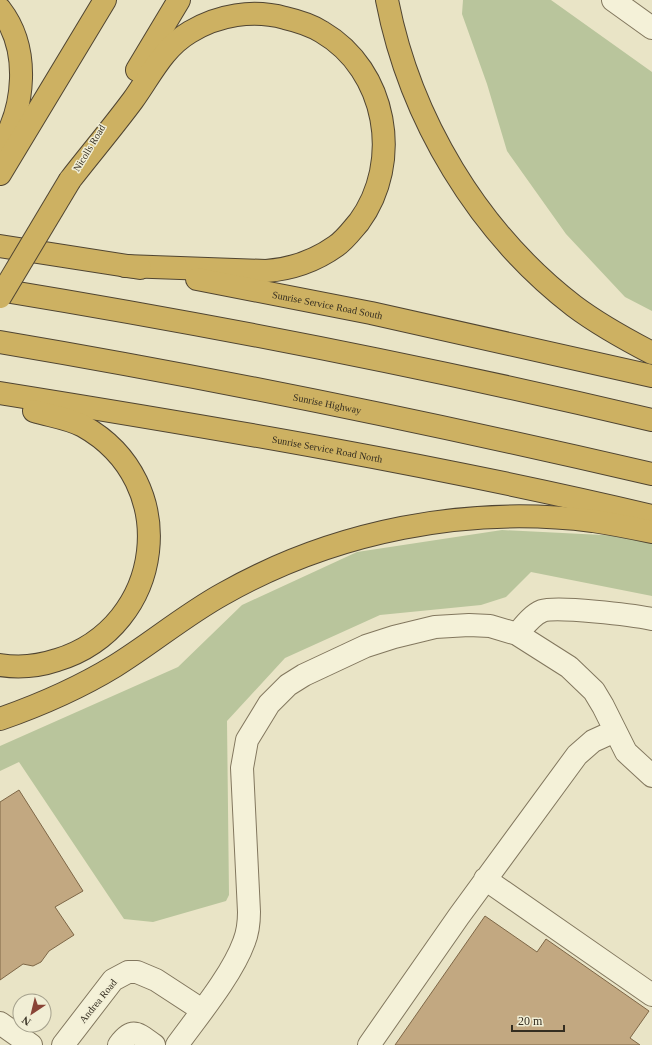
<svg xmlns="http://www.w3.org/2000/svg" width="652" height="1045" font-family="'Times New Roman',serif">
	<rect width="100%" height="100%" fill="#e9e4c6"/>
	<path fill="#b9c59c" d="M463 0H551L652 72V311L625 297 566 234 507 151 487 84 462 14Z
		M502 530 622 536 652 544V596L531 572 506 597 481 605 380 615 285 658 227 721 229 895 226 901 153 922 124 919 19 762 0 771V746L178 667 242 605 357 552Z"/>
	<path fill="#c2a881" stroke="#7e6747" d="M19 790 83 891 55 907 74 935 49 951 41 962 33 966 23 964 0 980V802Z
		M485 916 537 952 546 939 649 1011 630 1038 640 1045H395Z"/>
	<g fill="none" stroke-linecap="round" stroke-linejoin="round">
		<defs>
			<path id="minor" d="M613 0 652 28
				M517 634C524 626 532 615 542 611 557 606 633 615 652 619
				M485 879 652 995
				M0 1023 31 1045
				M63 1045 113 980 128 972H137L156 980 202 1010
				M119 1045C133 1026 138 1034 154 1045
				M177 1045C198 1016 232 975 244 942 248 932 249 922 249 912L242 768 247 740 269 704 288 685 304 675 366 646 394 637 435 627 469 625 490 626 517 634 569 667 594 691 603 706 626 752 652 776
				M369 1045 459 916 577 755 593 741 615 731"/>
			<g id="highway">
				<path d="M387 0C410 119 478 232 574 306 598 324 625 339 652 353"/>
				<path d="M0 9C31 49 25 108 0 148"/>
				<path d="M137 70 179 0"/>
				<path d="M0 174 105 0"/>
				<path d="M70 180C91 153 113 127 133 100 151 75 163 48 190 32 218 15 253 9 285 18 298 21 311 25 322 32 387 70 403 162 359 222 352 230 345 240 336 246 315 261 292 269 266 271L125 266"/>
				<path d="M0 246 140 268"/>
				<path id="s1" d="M197 279 371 313 652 376"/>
				<path d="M0 290C219 326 436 369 652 420"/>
				<path id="s2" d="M0 342C219 379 436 424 652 474"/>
				<path id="s3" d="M0 393C218 428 437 465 652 516"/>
				<path d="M0 665C19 668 39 666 57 660 165 627 183 482 83 426 68 418 50 416 34 411"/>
				<path d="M0 719C40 705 79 688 115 666 152 643 185 615 223 594 334 531 467 505 593 521 613 524 633 528 652 532"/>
			</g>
		</defs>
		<use href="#minor" stroke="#82775e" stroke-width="24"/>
		<use href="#highway" stroke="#504532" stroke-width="24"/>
		<use href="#minor" stroke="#f4f1d8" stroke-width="22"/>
		<use href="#highway" stroke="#cdb162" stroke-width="22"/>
		<defs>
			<path id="highway-bridge" d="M0 297 70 180"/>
		</defs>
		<use href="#highway-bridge" stroke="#504532" stroke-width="24" stroke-linecap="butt"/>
		<use href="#highway-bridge" stroke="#cdb162" stroke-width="22"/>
	</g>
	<g text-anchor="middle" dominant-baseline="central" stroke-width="3" stroke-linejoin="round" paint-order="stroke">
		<g font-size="10" fill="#342d20" stroke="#f1eed5">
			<text transform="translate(89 148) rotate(-59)">Nicolls Road</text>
			<text stroke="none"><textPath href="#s1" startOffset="133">Sunrise Service Road South</textPath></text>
			<text stroke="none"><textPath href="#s2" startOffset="333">Sunrise Highway</textPath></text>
			<text stroke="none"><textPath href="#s3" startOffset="332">Sunrise Service Road North</textPath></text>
			<text transform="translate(98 1001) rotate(-51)">Andrea Road</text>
		</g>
	</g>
	<g transform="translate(32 1013) rotate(215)"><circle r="19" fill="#f1eed5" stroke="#a5a18d"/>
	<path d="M0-3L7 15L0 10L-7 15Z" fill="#894436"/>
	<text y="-6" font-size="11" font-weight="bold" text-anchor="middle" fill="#342d20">N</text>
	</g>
	<path d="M512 1025v6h52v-6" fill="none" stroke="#342d20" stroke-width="2"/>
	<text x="518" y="1025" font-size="12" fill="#342d20" stroke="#f1eed5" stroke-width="3" paint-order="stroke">20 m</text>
</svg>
